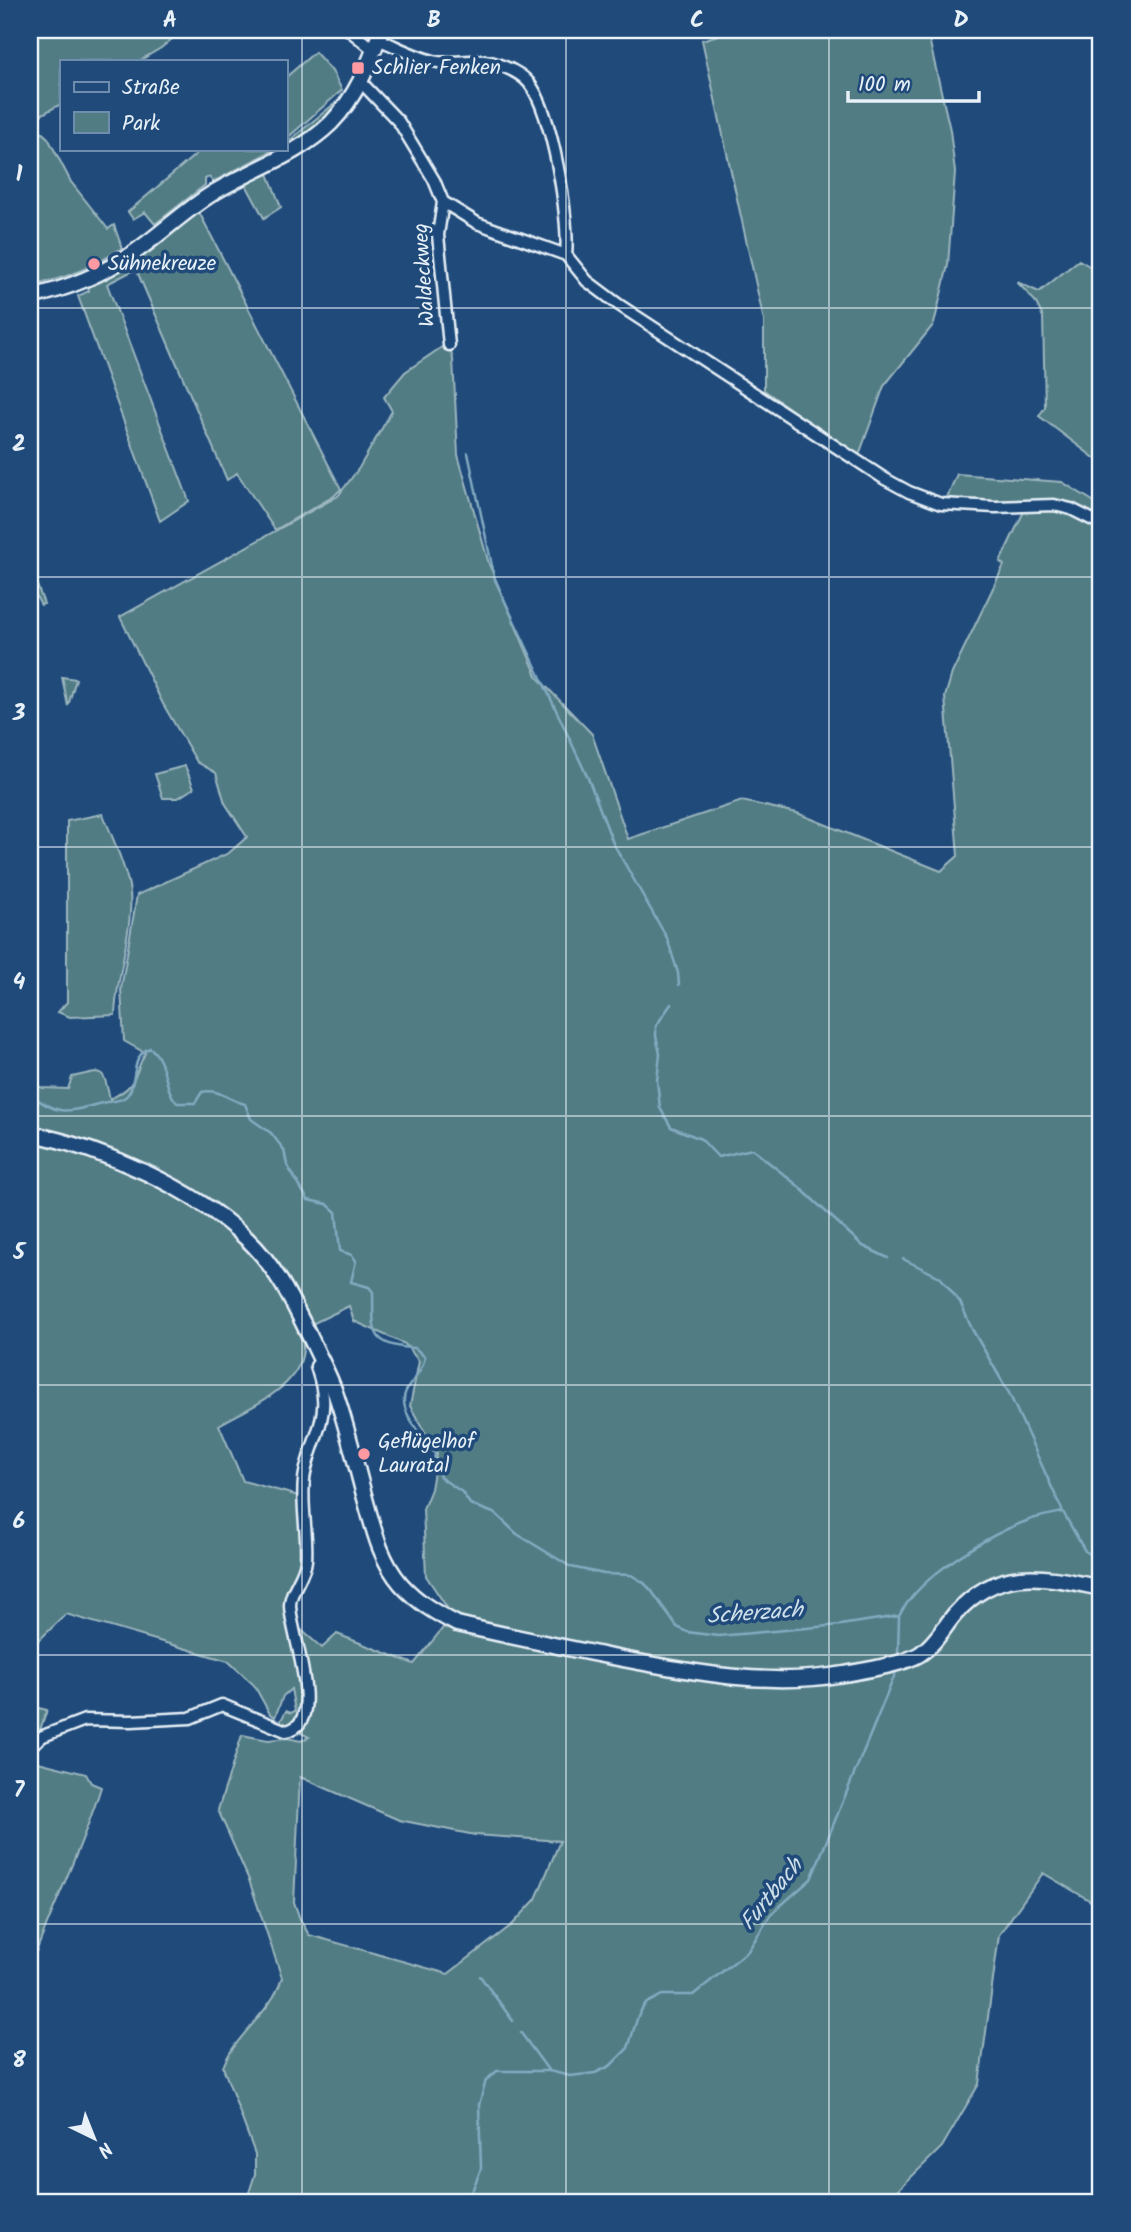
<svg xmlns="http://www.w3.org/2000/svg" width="1131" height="2232" font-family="Kalam,sans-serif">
	<rect width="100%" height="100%" fill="#1f4a7a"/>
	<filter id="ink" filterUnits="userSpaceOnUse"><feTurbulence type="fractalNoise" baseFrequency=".0143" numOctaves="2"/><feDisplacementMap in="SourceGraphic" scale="14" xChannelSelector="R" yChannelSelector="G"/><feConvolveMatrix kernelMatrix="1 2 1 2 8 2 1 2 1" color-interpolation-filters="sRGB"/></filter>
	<g filter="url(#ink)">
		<path fill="#517c84" stroke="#9cb6be" stroke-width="2" fill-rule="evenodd" d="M30 30H183L161 48 139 61H61V104L30 121Z
			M734 30H927L950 130 955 172 948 265 934 324 884 386 858 458 764 390V321L702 40Z
			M315 52 332 71 342 90 285 140V78Z
			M345 95C326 121 304 144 273 154L280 149H285V144Z
			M30 122 48 138 71 182 108 229 114 225 122 248C94 267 63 279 30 286Z
			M202 149H275L213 182 209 177 205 179V185L155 224 145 212 133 219 128 212Z
			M267 171 281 207 264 218 244 181Z
			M197 208 341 489 334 496 275 530 237 473 227 480 136 269 107 284 189 501 160 521 78 296 89 291 87 284Z
			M1079 260 1101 273V463L1039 416 1045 407 1043 317 1035 301 1017 282 1039 292Z
			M449 345 453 359 458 455 489 564 538 678 592 734 628 839 742 801 797 813 941 871 958 856 945 697 952 673 1004 565 1000 562 1025 509C1053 507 1076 516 1101 527V1907L1043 1873 999 1935 979 2084 942 2147 894 2194 882 2202H246L255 2174V2154L223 2067C236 2033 271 2014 282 1978L249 1880 218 1810 242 1735 268 1740 287 1738 301 1741 309 1737 280 1722 286 1711 291 1713 295 1711 291 1689 283 1696 275 1717 270 1714 254 1685 228 1661 66 1614 34 1645 30 1677V1083L43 1088 68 1089 72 1077C105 1070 102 1066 110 1099 138 1085 132 1079 145 1053L124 1041 121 989 137 895 229 853 247 837 225 803 216 773 197 762 163 704 120 617 338 496 359 468 392 411 384 397 405 372 442 347ZM265 1268 308 1326 349 1306 354 1321 405 1344 419 1361 410 1406 437 1454 431 1489 423 1509 426 1576 452 1615 497 1631 446 1624 414 1664 337 1634 322 1648 291 1621 301 1577 299 1496 243 1481 219 1425C253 1405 318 1381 300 1330 292 1309 276 1287 265 1268ZM300 1777 399 1820 475 1835 560 1841 536 1899 513 1924 448 1974 309 1935 300 1919 294 1902Z
			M957 474 1062 482 1101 506V520L1024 503 945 502Z
			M31 569 44 604 41 605 30 586Z
			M62 677 76 679 68 706Z
			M185 766 194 788 178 798H163L155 774Z
			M103 814C112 837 124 862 129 886 136 920 116 976 115 1015L70 1017 58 1012 67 1002V821Z
			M30 1706 47 1710 37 1738 30 1743Z
			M30 1760 86 1774 91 1783 101 1787C82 1849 52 1907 30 1968Z"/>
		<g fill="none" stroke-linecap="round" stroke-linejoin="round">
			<path stroke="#84aac0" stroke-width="2.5" d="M468 453 495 580 588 778 613 843 667 938 678 973 679 985
				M671 1004 656 1026V1036L660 1054 657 1080 660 1108 671 1127 701 1139 718 1157 752 1149 797 1185 863 1246 888 1258
				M30 1094C60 1118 69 1111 102 1103 112 1100 124 1103 130 1091 137 1077 131 1055 150 1048 167 1060 163 1088 177 1103H195L202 1092C219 1088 228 1100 245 1104L251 1119 271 1133 284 1150 287 1165 308 1200 327 1204 336 1212 340 1251 352 1255 356 1261 351 1282 369 1287 373 1292C374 1329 367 1346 415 1348L425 1357C422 1372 413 1378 406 1391 396 1410 424 1438 435 1454L433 1467 441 1478 462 1492 470 1504 496 1514 517 1534 571 1567 604 1574 631 1575 643 1582 651 1590 677 1627 687 1632 718 1636 840 1625 899 1616C920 1575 989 1534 1032 1519 1042 1516 1053 1514 1063 1512L1085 1551 1101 1560
				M903 1259 940 1277 960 1302 972 1329 1009 1393 1063 1512
				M898 1653 899 1616
				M480 1976 513 2021
				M521 2033 548 2070
				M459 2202 472 2191 481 2169 479 2105 486 2080 497 2071H549L570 2076 595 2073 610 2066 628 2048 638 2016 645 2004 662 1995H693L748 1951 771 1914 811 1879 896 1672"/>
			<defs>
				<path id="street" d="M349 30 374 50
					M378 39C398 47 416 58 438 62 458 64 478 57 497 64 508 68 521 73 529 83 552 111 570 219 566 255
					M360 81 399 122 434 180 443 202 477 223 566 255 587 281 619 305 885 479 909 492 941 504 995 507 1054 505 1071 509 1101 524
					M443 202 438 235 449 345
					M30 1746 43 1736 85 1720 131 1721 190 1718 222 1705 286 1731C328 1724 290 1633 290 1605 290 1590 305 1576 306 1560 308 1534 301 1507 304 1480 306 1454 326 1424 323 1398 323 1387 319 1376 316 1366L321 1360"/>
				<path id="secondary" d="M30 297C66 289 101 275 132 254 160 235 184 211 213 193 252 169 297 156 331 123 356 97 370 63 381 30
					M30 1133C105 1150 191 1186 247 1239 277 1267 294 1305 312 1341 320 1359 330 1376 336 1395 348 1430 356 1466 366 1502 374 1531 381 1561 401 1584 417 1602 436 1613 457 1624 507 1636 557 1646 607 1656 685 1671 765 1688 844 1674 866 1670 902 1665 920 1654 935 1644 944 1627 955 1614 999 1564 1044 1576 1101 1588"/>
			</defs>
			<use href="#street" stroke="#e8f1f8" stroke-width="15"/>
			<use href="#secondary" stroke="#e8f1f8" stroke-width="19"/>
			<use href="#street" stroke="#1f4a7a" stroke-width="10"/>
			<use href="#secondary" stroke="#1f4a7a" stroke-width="14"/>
		</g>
	</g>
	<path fill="none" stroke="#e8f1f8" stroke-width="2" stroke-opacity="0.55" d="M302 30V2202M566 30V2202M829 30V2202M30 308H1101M30 577H1101M30 847H1101M30 1116H1101M30 1385H1101M30 1655H1101M30 1924H1101"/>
	<g fill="#ff9aa2" stroke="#1f4a7a" stroke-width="2.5">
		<rect x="351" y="61" width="14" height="14" rx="3.5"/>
		<circle cx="94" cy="264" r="7"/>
		<circle cx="364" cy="1454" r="7"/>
	</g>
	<g text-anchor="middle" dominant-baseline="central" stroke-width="7" stroke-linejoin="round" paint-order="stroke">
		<g font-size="21" fill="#e8f1f8" stroke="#1f4a7a" text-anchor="start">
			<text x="372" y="68">Schlier Fenken</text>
			<text x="108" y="264">Sühnekreuze</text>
			<text x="378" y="1442">Geflügelhof<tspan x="378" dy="24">Lauratal</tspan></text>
		</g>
		<g font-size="21" fill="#e8f1f8" stroke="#1f4a7a">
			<text transform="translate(425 275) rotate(-94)">Waldeckweg</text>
		</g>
		<g font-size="23" font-style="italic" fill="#cfdfea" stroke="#1f4a7a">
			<text transform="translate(755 1614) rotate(-4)">Scherzach</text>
			<text transform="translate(772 1895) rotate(-51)">Furtbach</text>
		</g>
	</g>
	<rect width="1131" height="2232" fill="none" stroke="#1f4a7a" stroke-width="77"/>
	<rect x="60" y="60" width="228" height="91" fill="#1f4a7a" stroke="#6f8dac" stroke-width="2"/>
	<rect x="74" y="82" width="35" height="10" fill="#1f4a7a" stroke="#6f8dac" stroke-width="2"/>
	<text x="122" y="94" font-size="21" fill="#e8f1f8">Straße</text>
	<rect x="74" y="112" width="35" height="21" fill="#517c84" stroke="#6f8dac" stroke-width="2"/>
	<text x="122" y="130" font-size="21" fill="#e8f1f8">Park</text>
	<g transform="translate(94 2138) rotate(137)" stroke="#1f4a7a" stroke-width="5" paint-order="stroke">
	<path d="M0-5L12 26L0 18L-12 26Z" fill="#e8f1f8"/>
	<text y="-10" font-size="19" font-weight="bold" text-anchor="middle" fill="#e8f1f8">N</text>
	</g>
	<path d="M848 91v10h131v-10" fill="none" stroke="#e8f1f8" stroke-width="3.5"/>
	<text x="858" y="91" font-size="21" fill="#e8f1f8" stroke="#1f4a7a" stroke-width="5" paint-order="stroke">100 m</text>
	<rect x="38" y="38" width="1054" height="2156" fill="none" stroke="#e8f1f8" stroke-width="2.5"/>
	<g font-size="23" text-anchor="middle" font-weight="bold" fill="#e8f1f8">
		<text x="170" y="27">A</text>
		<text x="434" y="27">B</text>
		<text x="697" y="27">C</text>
		<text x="961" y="27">D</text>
		<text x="19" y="181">1</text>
		<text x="19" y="451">2</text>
		<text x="19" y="720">3</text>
		<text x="19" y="989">4</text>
		<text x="19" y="1259">5</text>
		<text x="19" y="1528">6</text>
		<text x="19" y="1797">7</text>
		<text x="19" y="2067">8</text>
	</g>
</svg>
